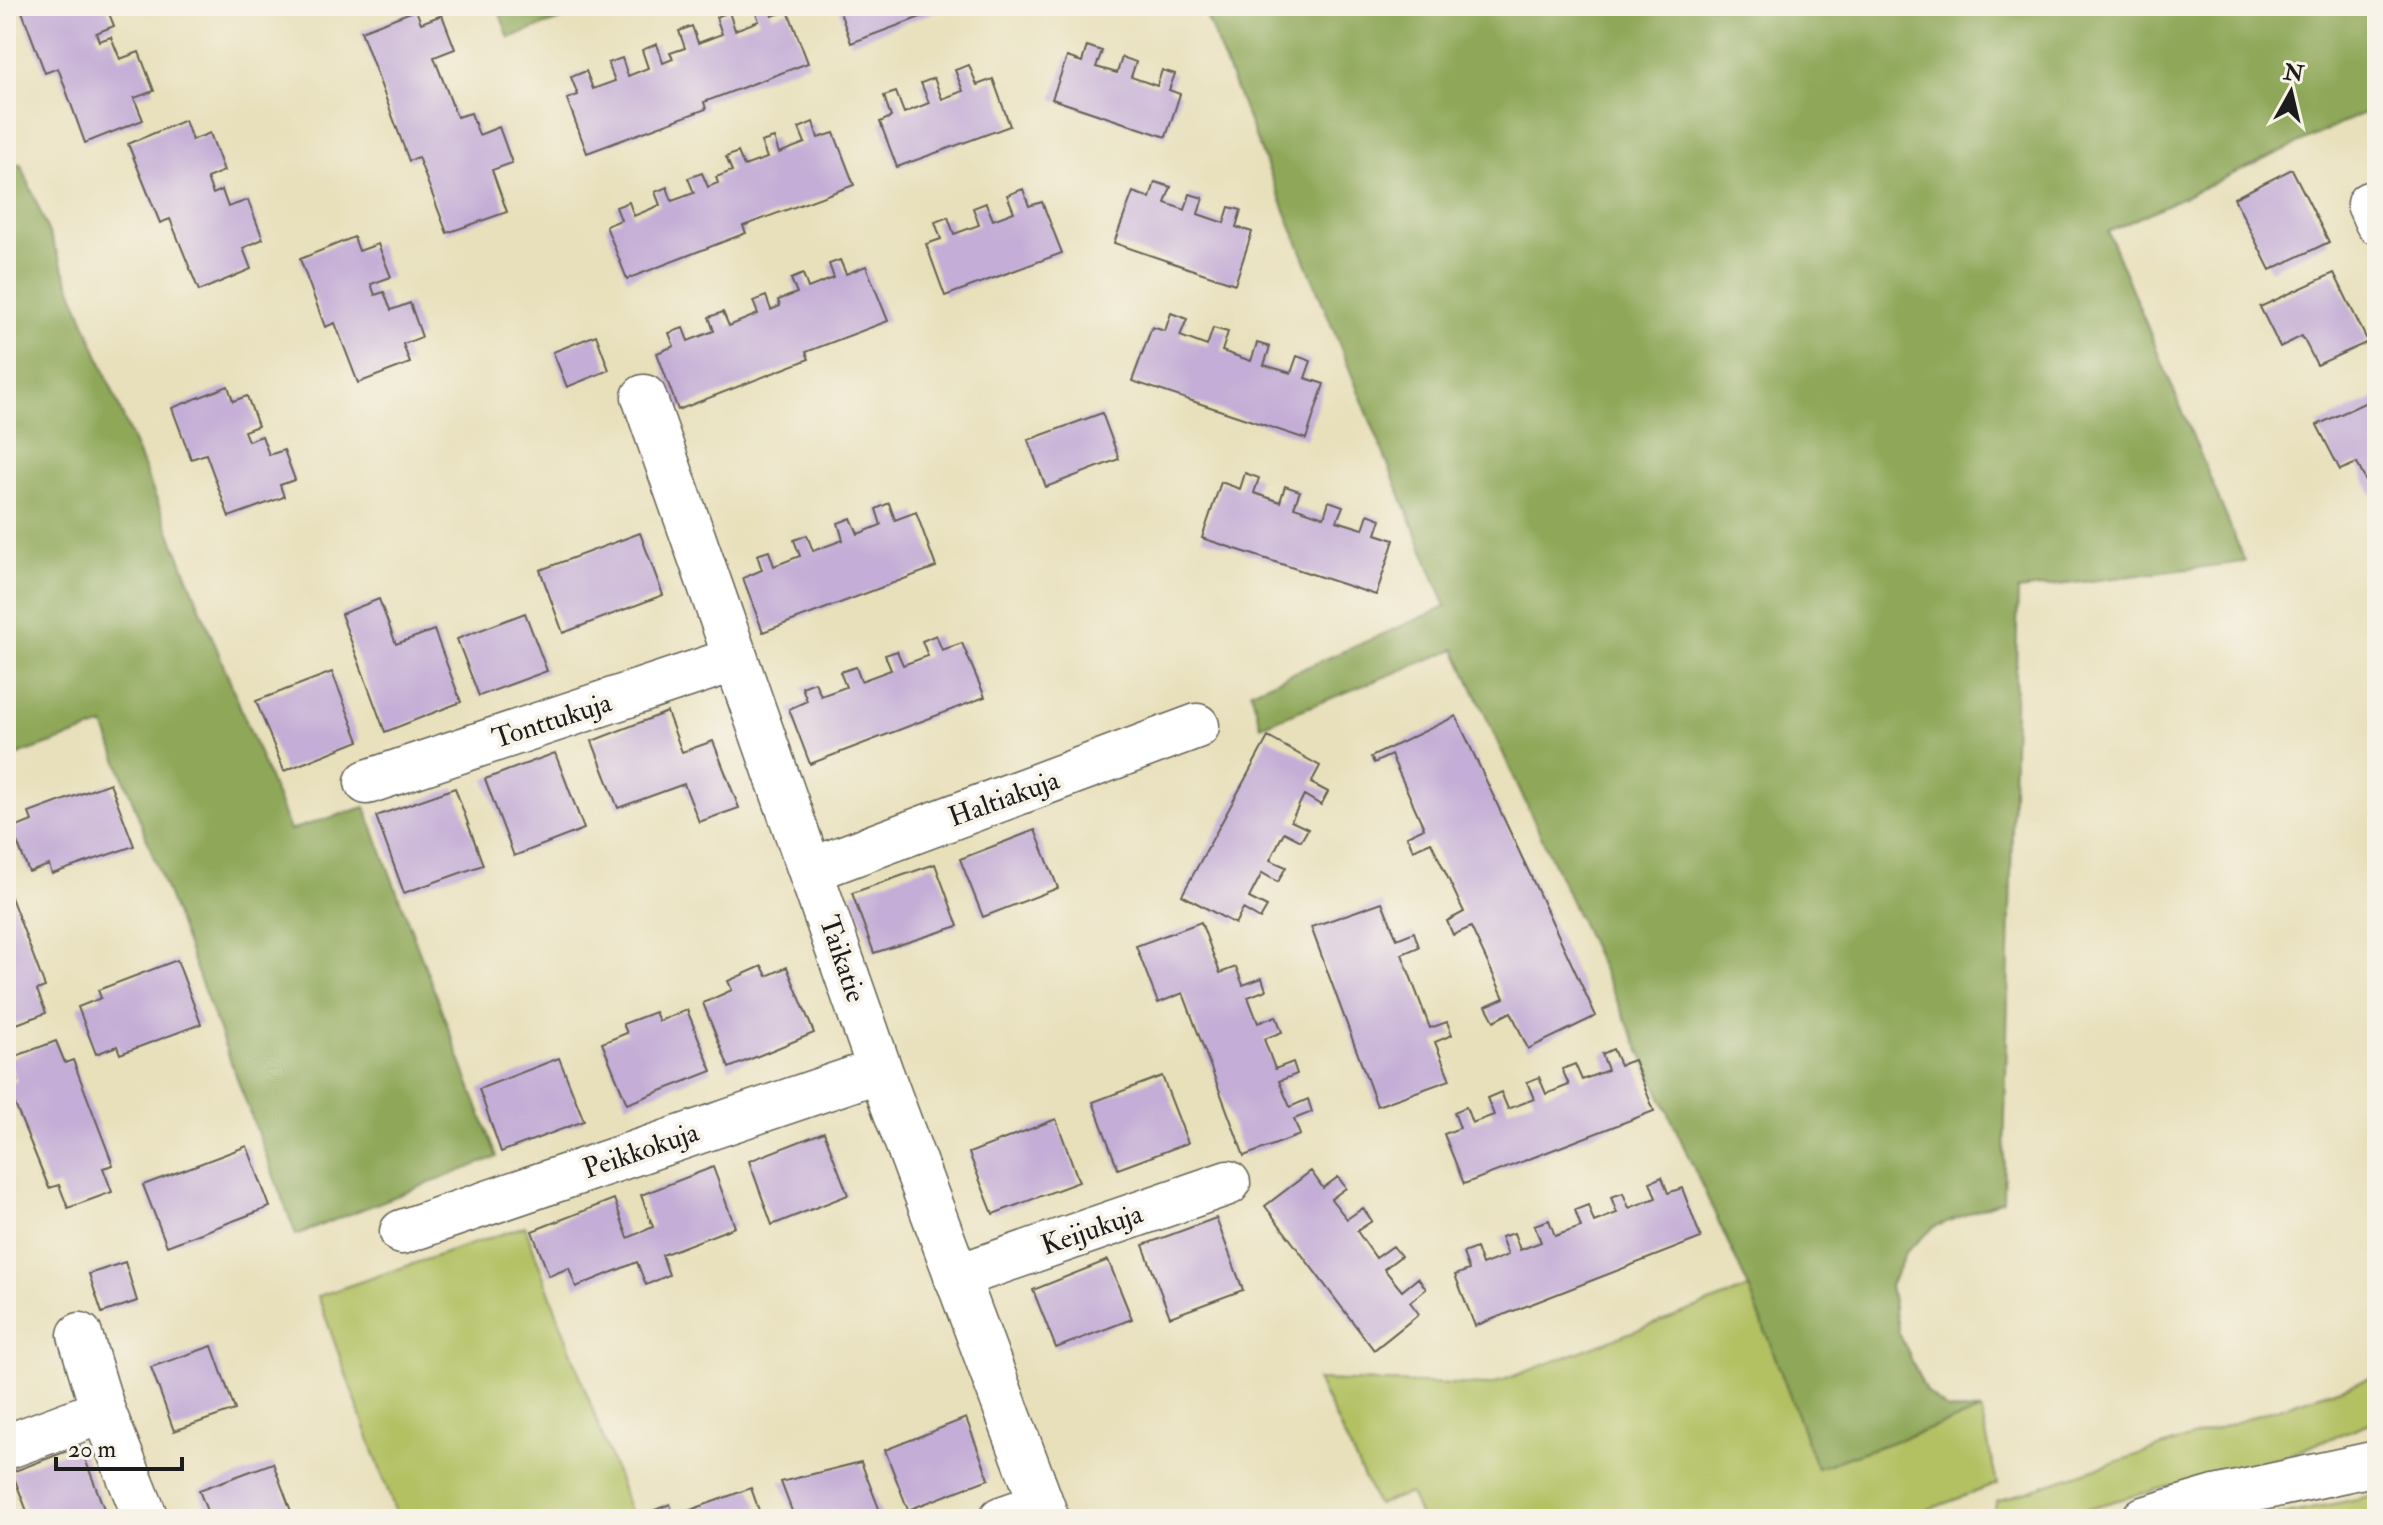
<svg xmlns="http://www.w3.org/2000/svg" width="2383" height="1525" font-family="'IM FELL Double Pica',serif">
	<rect width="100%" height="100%" fill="#f7f3e8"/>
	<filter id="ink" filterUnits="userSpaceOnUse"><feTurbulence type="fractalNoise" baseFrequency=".0125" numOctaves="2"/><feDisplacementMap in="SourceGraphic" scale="16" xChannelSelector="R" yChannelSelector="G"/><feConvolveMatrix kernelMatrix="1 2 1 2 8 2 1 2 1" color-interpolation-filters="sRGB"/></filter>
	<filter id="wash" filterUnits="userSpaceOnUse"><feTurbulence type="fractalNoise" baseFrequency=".006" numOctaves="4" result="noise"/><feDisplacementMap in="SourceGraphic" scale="32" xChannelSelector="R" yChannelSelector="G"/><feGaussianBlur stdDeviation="1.8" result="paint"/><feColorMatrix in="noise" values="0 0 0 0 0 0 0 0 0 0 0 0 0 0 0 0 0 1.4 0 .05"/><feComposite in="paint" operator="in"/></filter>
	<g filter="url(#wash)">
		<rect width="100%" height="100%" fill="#e8e0bb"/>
		<path fill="#b3c163" stroke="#686e40" stroke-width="2" d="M525 1226 633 1519H398L318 1296Z
			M1749 1288 1817 1468 1981 1411 1997 1484 1903 1519H1421L1410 1493 1377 1505 1317 1380 1490 1385Z
			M2377 1376V1420L2293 1453 2048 1519H1991L1997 1501Z
			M2377 1495V1519H2264L2366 1497Z"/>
		<path fill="#8ea759" stroke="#55623a" stroke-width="2" d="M497 6H599L509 38Z
			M1202 6H2377V107L2108 232 2245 562 2018 590 2003 1200 1934 1227 1906 1252 1890 1286 1899 1333 1926 1392 1948 1410 1981 1411 1817 1468 1749 1288 1455 649 1261 726 1251 691 1446 607Z
			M21 164 290 830 365 807 497 1157 296 1235 104 725 6 759V168Z"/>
		<g id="blocks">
			<path fill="#c4add6" d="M20 6H106L114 26 96 33 99 41 111 37 120 59 139 52 154 91 134 98 143 120 85 143 58 68 45 73Z
				M753 6H769L772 16 788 11 808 63 704 102 706 109 587 153 567 99 578 95 571 77 586 71 593 89 615 81 608 63 622 58 628 76 648 68 642 50 657 44 663 63 673 59 670 53 685 48 679 31 692 26 698 43 722 34 716 17 729 12 735 30 759 21Z
				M838 6H950L851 43Z
				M416 10 421 23 442 15 455 49 434 57 457 117 471 113 479 135 499 127 512 163 492 170 507 212 447 233 418 157 409 161 361 31Z
				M1087 46 1102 51 1096 67 1117 73 1122 57 1136 62 1131 77 1157 86 1162 70 1175 74 1169 90 1180 94 1166 137 1052 99 1067 57 1082 62Z
				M969 65 977 85 993 79 1010 126 897 167 880 122 891 117 884 96 896 92 904 113 929 103 921 83 934 78 942 99 963 91 955 70Z
				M185 120 192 140 210 133 224 171 207 178 213 194 222 190 228 207 248 200 263 239 243 248 251 269 199 291 170 219 160 223 128 144Z
				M813 122 818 138 834 133 854 185 743 226 746 233 627 279 606 226 621 220 616 207 629 202 634 216 660 205 655 192 667 187 672 201 694 193 688 178 702 173 708 187 718 183 716 177 732 171 726 157 738 152 744 166 767 158 761 142 774 138 779 153 805 143 799 128Z
				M2292 169 2329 242 2270 270 2234 198Z
				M1155 182 1171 187 1165 203 1185 210 1190 194 1203 198 1198 214 1224 223 1229 207 1241 210 1236 227 1252 232 1235 284 1114 243 1133 192 1150 198Z
				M1023 189 1029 206 1042 202 1062 253 945 296 926 244 941 239 935 222 948 217 954 234 979 225 973 208 986 203 993 220 1014 212 1007 195Z
				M354 237 359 251 378 244 391 277 371 284 375 295 384 292 391 310 410 303 422 337 403 344 410 363 358 383 335 323 325 327 300 259Z
				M840 260 846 274 866 266 888 321 806 352 809 359 678 410 657 353 674 346 669 333 683 328 688 341 714 331 709 317 723 312 729 326 758 314 753 301 766 296 771 310 780 306 778 300 797 293 791 279 803 274 808 288 834 278 829 264Z
				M2334 273 2368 342 2317 365 2302 336 2280 347 2260 307Z
				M1171 313 1187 319 1180 336 1207 346 1213 328 1228 332 1222 351 1251 361 1257 343 1270 347 1264 365 1291 373 1297 356 1311 361 1305 378 1324 384 1306 439 1132 381 1152 327 1165 331Z
				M596 335 609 370 567 387 553 352Z
				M228 386 233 401 247 396 258 426 244 431 248 441 262 436 269 455 284 450 295 480 280 485 284 497 229 517 206 454 191 459 172 408Z
				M2377 397V497L2374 498 2357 463 2340 470 2317 425Z
				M1102 413 1119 459 1046 487 1028 440Z
				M1245 473 1259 478 1254 493 1280 502 1285 486 1300 491 1294 507 1324 517 1329 501 1343 506 1337 521 1363 529 1368 514 1381 519 1376 534 1394 540 1376 595 1202 538 1221 482 1240 489Z
				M889 503 895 520 916 512 936 567 763 632 743 578 762 570 757 555 769 551 774 566 800 556 794 540 807 535 813 551 843 540 838 523 851 518 858 534 881 525 876 509Z
				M640 533 663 595 563 633 540 570Z
				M379 599 396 644 434 630 461 702 385 732 341 614Z
				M525 613 547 671 479 696 457 639Z
				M936 635 942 650 962 643 985 697 810 764 789 709 807 701 802 687 815 682 821 696 846 687 840 672 856 667 861 681 891 670 885 655 897 651 903 665 928 656 922 641Z
				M332 672 359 741 284 771 256 701Z
				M667 712 682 752 713 741 739 808 699 822 684 784 618 808 592 741Z
				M1456 716 1596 1016 1528 1049 1511 1012 1494 1021 1486 1006 1504 998 1471 927 1453 935 1447 921 1464 912 1431 842 1413 850 1407 836 1424 828 1391 755 1374 763 1371 757Z
				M1268 737 1320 766 1311 783 1328 792 1321 805 1304 795 1291 821 1308 829 1301 841 1284 832 1270 860 1286 867 1278 882 1262 873 1249 898 1267 907 1260 919 1243 909 1235 924 1182 895Z
				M555 753 584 829 514 856 485 779Z
				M110 783 134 846 52 874 49 865 29 872 12 829 32 821 29 813Z
				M455 788 483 865 404 893 376 816Z
				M1035 830 1058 888 983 917 960 859Z
				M935 864 958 926 874 953 852 893Z
				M6 884 45 987 37 990 46 1013 6 1028Z
				M1382 902 1397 939 1414 932 1419 947 1402 954 1430 1028 1447 1022 1452 1035 1435 1042 1450 1080 1377 1106 1311 927Z
				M1201 922 1220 973 1236 967 1243 985 1262 978 1266 990 1248 997 1258 1023 1276 1016 1282 1032 1264 1039 1275 1069 1293 1062 1297 1074 1279 1081 1290 1107 1308 1099 1312 1112 1294 1119 1300 1135 1244 1156 1183 993 1158 1003 1136 946Z
				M177 960 201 1024 120 1054 117 1046 96 1054 78 1007 101 998 98 990Z
				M762 966 767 976 787 967 814 1033 729 1068 703 1003 732 990 728 981Z
				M687 1010 712 1071 627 1104 602 1043 627 1033 623 1024 655 1012 659 1021Z
				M56 1041 65 1063 73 1060 113 1165 103 1168 112 1192 68 1208 59 1185 49 1188 7 1085 17 1081 8 1059Z
				M1613 1049 1620 1065 1634 1060 1654 1111 1464 1184 1444 1134 1460 1128 1454 1112 1466 1107 1472 1123 1494 1115 1487 1098 1501 1092 1508 1109 1534 1099 1527 1082 1539 1077 1546 1094 1569 1085 1562 1069 1575 1064 1582 1080 1608 1070 1602 1054Z
				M559 1058 584 1121 501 1152 479 1089Z
				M1162 1076 1188 1143 1118 1169 1093 1102Z
				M1056 1119 1079 1182 993 1214 969 1153Z
				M824 1132 848 1195 772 1225 749 1161Z
				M247 1146 270 1207 167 1246 143 1185Z
				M713 1167 735 1227 662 1255 669 1275 646 1285 637 1262 576 1287 569 1268 549 1276 532 1231 614 1199 628 1238 653 1227 641 1195Z
				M1311 1171 1323 1188 1338 1177 1346 1188 1331 1199 1347 1219 1363 1208 1372 1221 1357 1231 1376 1258 1393 1246 1401 1256 1384 1269 1402 1291 1418 1278 1426 1289 1410 1302 1419 1314 1374 1350 1265 1206Z
				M1662 1177 1668 1193 1682 1188 1701 1238 1475 1326 1455 1275 1469 1270 1463 1253 1476 1248 1482 1265 1508 1255 1501 1237 1514 1233 1520 1250 1541 1242 1534 1225 1549 1220 1555 1236 1581 1227 1575 1210 1588 1205 1594 1222 1617 1213 1611 1197 1623 1193 1629 1208 1656 1198 1650 1182Z
				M1216 1218 1243 1290 1170 1317 1143 1245Z
				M1108 1260 1132 1319 1056 1348 1033 1290Z
				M125 1262 137 1301 102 1313 89 1274Z
				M212 1346 235 1410 174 1431 151 1367Z
				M966 1418 989 1479 908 1510 885 1450Z
				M80 1446 108 1519H30L12 1472Z
				M861 1462 883 1519H795L781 1482Z
				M273 1463 294 1519H210L199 1490Z
				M751 1488 762 1519 637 1517 670 1504 674 1516Z"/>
		</g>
	</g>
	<g filter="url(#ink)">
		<use href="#blocks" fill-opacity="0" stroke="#636154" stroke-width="2"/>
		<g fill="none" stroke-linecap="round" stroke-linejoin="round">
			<defs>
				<path id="minor" d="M2369 204 2377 222
					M644 397 880 1070 1047 1519
					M367 782 736 659
					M811 870 1197 726
					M402 1232 880 1070
					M956 1277 1228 1183
					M80 1335 103 1411 146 1519
					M6 1447 103 1411
					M1001 1519 1041 1505
					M2144 1519 2215 1498 2377 1463"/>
			</defs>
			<use href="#minor" stroke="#636154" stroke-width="47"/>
			<use href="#minor" stroke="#fff" stroke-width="44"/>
		</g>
	</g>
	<g text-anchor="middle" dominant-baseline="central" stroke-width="8" stroke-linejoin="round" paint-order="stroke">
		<g font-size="28" fill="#1c1c1c" stroke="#f7f3e8">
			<text transform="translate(552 721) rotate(-18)">Tonttukuja</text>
			<text transform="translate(1004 799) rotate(-20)">Haltiakuja</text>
			<text transform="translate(842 959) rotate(71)">Taikatie</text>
			<text transform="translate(641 1151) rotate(-19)">Peikkokuja</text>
			<text transform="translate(1092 1230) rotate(-19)">Keijukuja</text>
		</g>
	</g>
	<rect width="2383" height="1525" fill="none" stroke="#f7f3e8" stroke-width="32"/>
	<g transform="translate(2291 92) rotate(8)" stroke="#f7f3e8" stroke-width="6" paint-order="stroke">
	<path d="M0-6L14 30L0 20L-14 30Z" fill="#1c1c1c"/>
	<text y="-12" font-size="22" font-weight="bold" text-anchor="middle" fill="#1c1c1c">N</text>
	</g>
	<path d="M56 1457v12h126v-12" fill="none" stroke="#1c1c1c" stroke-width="4"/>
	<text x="68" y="1457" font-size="24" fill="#1c1c1c" stroke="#f7f3e8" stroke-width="6" paint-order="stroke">20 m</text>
</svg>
